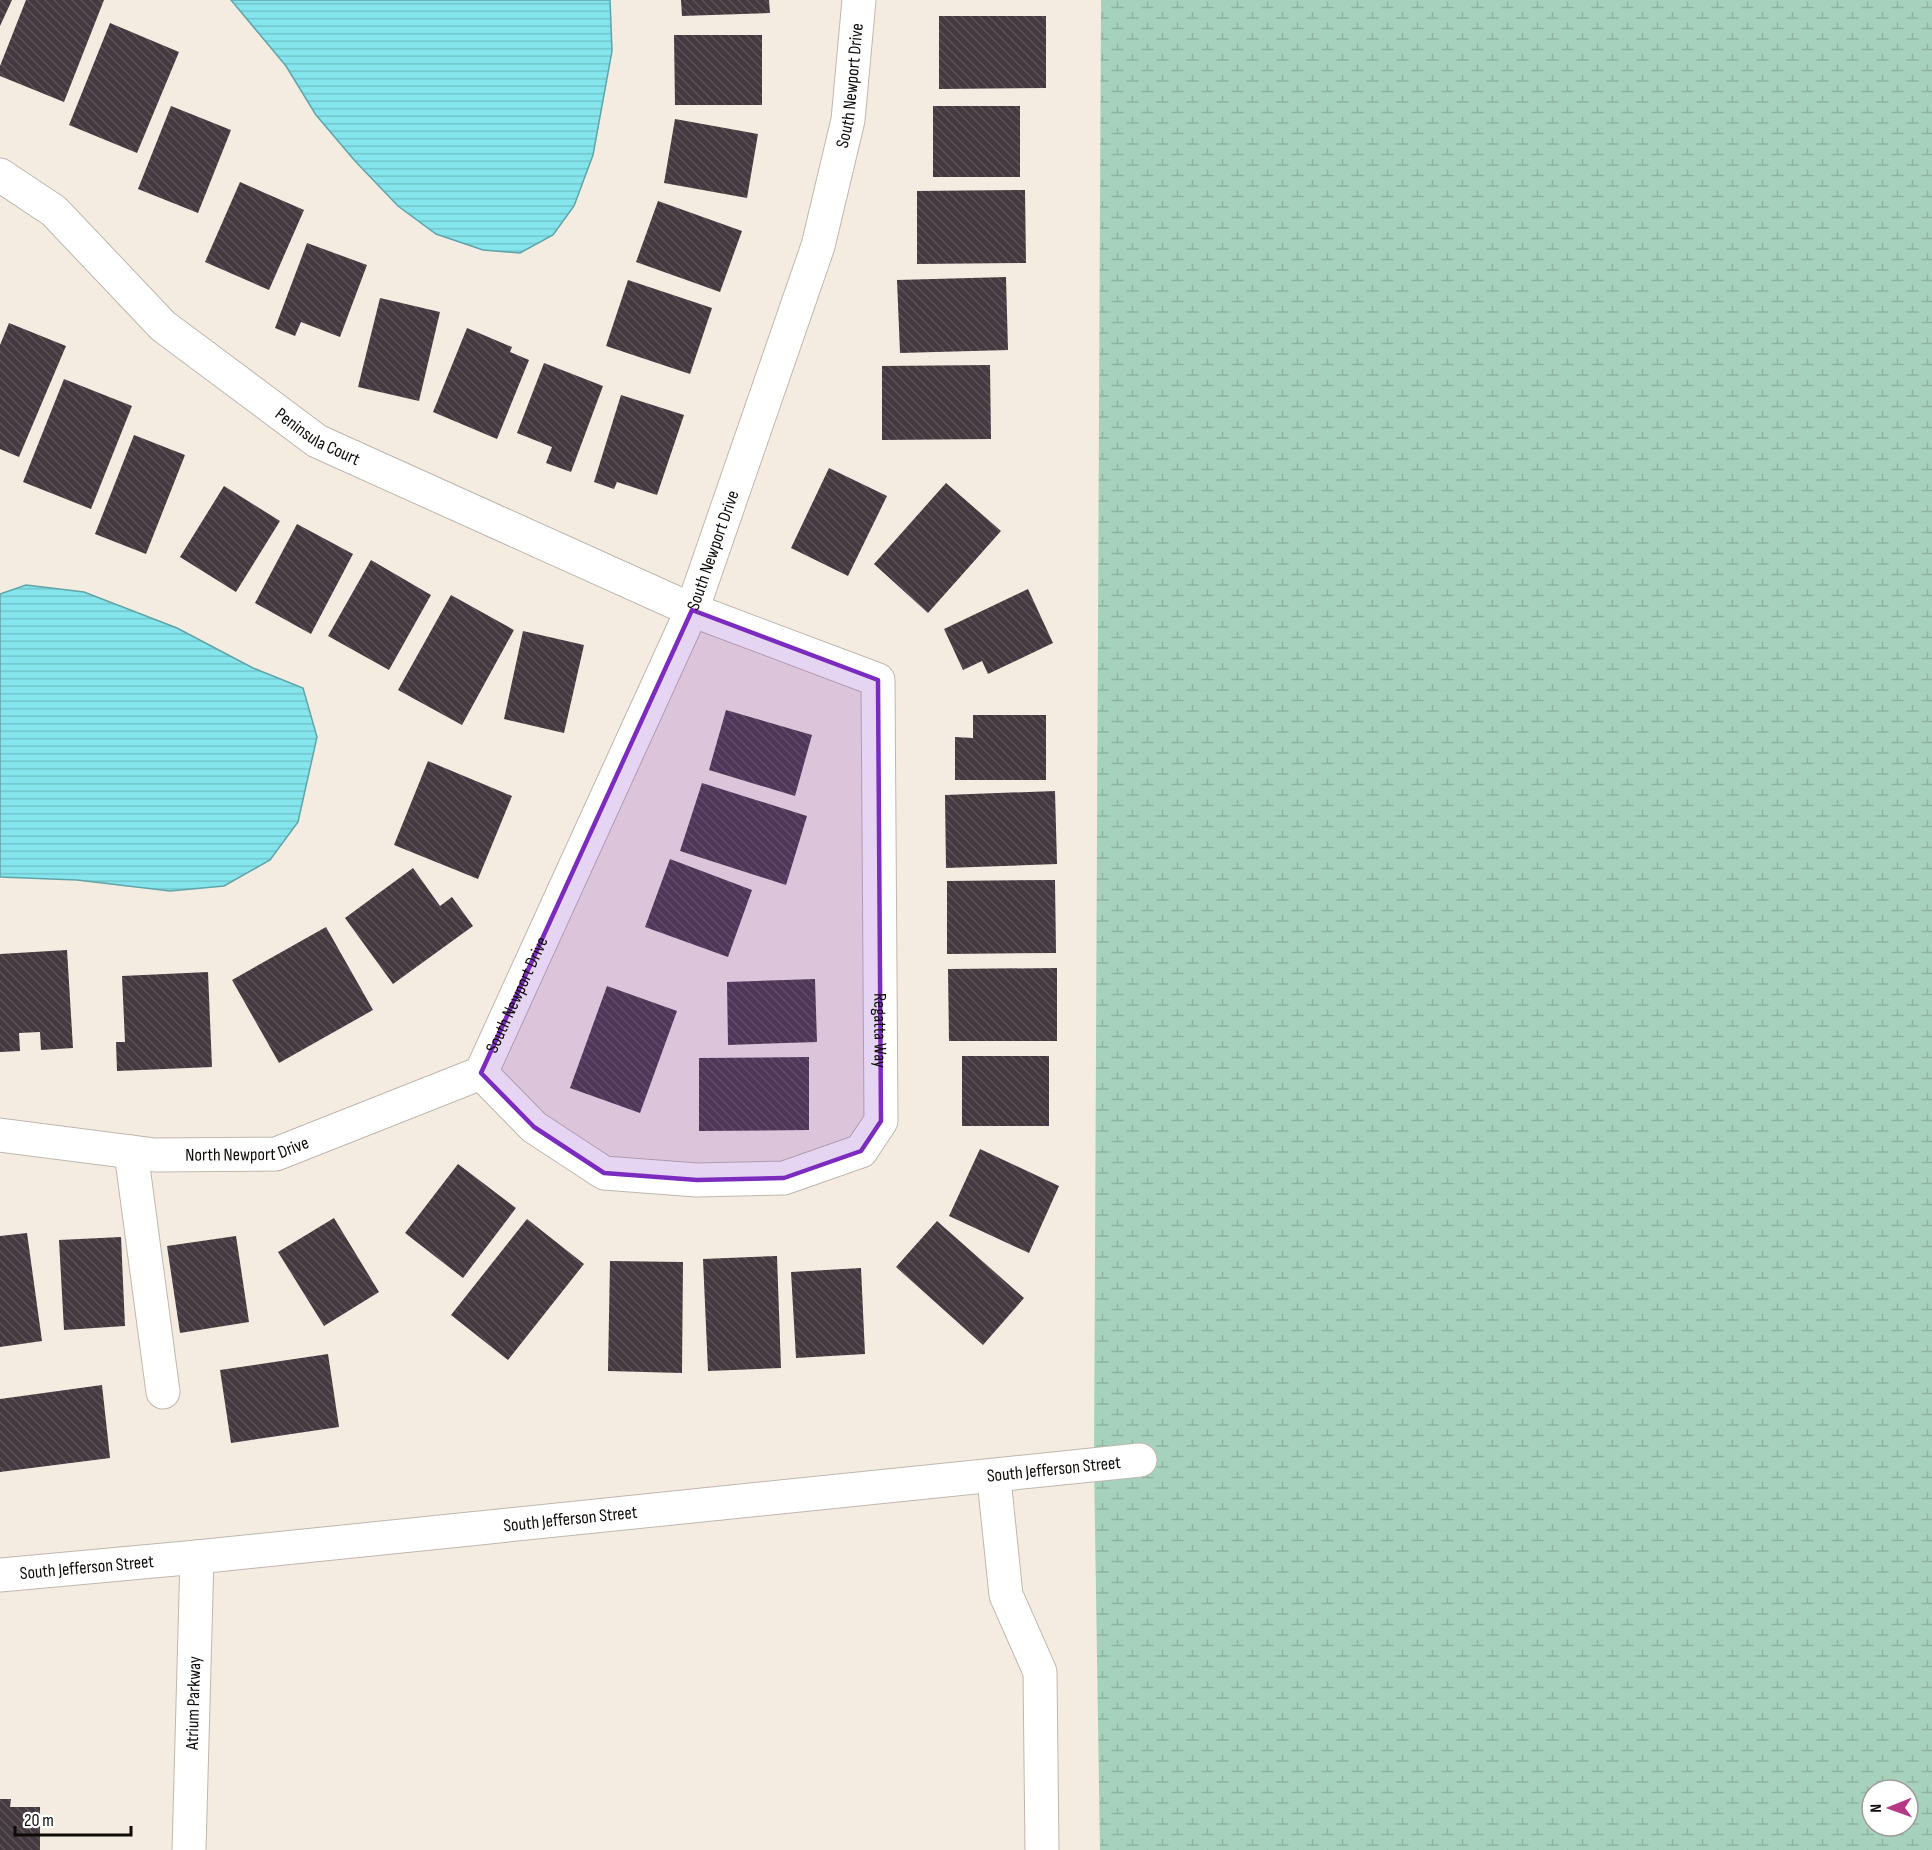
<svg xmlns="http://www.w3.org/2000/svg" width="1932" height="1850" font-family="'Sofia Sans Condensed',sans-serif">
	<defs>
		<pattern id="wetland-marsh" width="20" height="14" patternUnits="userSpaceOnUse" patternTransform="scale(1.5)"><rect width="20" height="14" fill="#a6d2bd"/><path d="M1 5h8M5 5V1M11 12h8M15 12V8" fill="none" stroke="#8eb3a1"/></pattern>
		<pattern id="water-rules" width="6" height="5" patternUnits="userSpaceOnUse" patternTransform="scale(1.5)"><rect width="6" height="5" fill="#85e5ed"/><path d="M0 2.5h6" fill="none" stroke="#72c3ca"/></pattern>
		<pattern id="building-back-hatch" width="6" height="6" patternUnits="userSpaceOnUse" patternTransform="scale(1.5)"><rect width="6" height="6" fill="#443a3f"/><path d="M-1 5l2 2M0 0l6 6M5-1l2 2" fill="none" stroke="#5b5357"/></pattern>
	</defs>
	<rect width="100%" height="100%" fill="#f4ece1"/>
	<path fill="url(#wetland-marsh)" fill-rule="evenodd" d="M1101 0H1932V1850H1100L1094 1465ZM1872 1790H1908V1826H1872Z"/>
	<path fill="url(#water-rules)" stroke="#61a4a8" stroke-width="1.5" d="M231 0H610L612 51 593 155 574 206 553 235 520 253 483 250 436 234 398 206 355 161 316 115 286 66Z
		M26 585 84 592 177 628 253 668 303 688 317 737 298 822 270 860 224 886 170 891 77 880 0 877V594Z"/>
	<path fill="url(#building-back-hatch)" d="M0 0H12L0 26Z
		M26 0H104L64 102 0 76V66Z
		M681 0H769L770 13 682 16Z
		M939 16H1046V88L939 89Z
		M110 23 179 52 137 153 69 125Z
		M674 35H762V105H675Z
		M171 106 231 130 198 213 138 189Z
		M933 106H1020V177H933Z
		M675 119 758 134 747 198 664 183Z
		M240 182 304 210 269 290 205 262Z
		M1025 190 1026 263 917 264V191Z
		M658 201 742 231 720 292 636 262Z
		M307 243 367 265 340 337 301 322 295 336 275 328Z
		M1006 277 1008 350 900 353 897 280Z
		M628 280 712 308 690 374 606 346Z
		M380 298 440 312 419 401 358 387Z
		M9 323 66 346 19 457 0 449V345Z
		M467 328 512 347 510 352 529 360 497 439 433 412Z
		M544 363 603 386 571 472 546 463 552 447 517 433Z
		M990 365 991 439 882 440V366Z
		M64 379 132 406 91 509 23 482Z
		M621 395 684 415 657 495 617 482 614 489 594 482Z
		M134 435 185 455 146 554 95 534Z
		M829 468 887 496 848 576 791 548Z
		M946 483 1001 531 928 613 874 564Z
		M224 486 280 521 236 592 180 557Z
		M297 524 353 554 311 634 255 603Z
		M371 560 431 595 389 670 328 636Z
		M1028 589 1053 643 988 674 982 661 963 670 944 629Z
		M451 595 514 630 462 725 398 690Z
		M523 631 584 645 564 733 504 719Z
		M726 710 812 735 795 796 709 770Z
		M973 715H1046V780H955V737L973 738Z
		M428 761 512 796 478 879 394 845Z
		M702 783 807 816 786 885 680 851Z
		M1055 791 1057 864 946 868 945 795Z
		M670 859 752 890 728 957 645 927Z
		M413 868 440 906 452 897 473 926 393 984 345 918Z
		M1055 880 1056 953 947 954V881Z
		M326 927 373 1010 279 1063 232 980Z
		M67 950 73 1048 41 1050 40 1032 19 1033 20 1051 0 1052V954Z
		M1057 968V1041H949L948 969Z
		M208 972 212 1067 117 1071 116 1042H125L122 976Z
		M815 979 817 1042 728 1045 727 982Z
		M607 986 677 1011 640 1113 570 1088Z
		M962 1056H1049V1126H962Z
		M809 1057V1130L699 1131V1058Z
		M980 1149 1059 1186 1029 1253 949 1216Z
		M458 1164 516 1208 463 1278 405 1233Z
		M334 1218 379 1292 324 1326 278 1252Z
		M527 1219 584 1264 508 1360 451 1315Z
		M937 1221 1024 1298 983 1345 896 1267Z
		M27 1233 42 1341 0 1347V1236Z
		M236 1236 249 1322 180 1333 167 1246Z
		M121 1237 125 1326 64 1330 59 1240Z
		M777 1256 781 1368 708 1371 703 1259Z
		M610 1261 683 1262 682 1373 608 1371Z
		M861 1268 865 1354 796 1358 791 1272Z
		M328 1354 339 1427 231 1443 220 1370Z
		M102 1385 110 1458 0 1472V1399Z
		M0 1799H11L10 1807H40V1850H0Z"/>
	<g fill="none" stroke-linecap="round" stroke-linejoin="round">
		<defs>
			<g id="minor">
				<path id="s1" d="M0 175 54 211 163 326 317 441 692 610 878 680 881 1121 861 1151 784 1178 697 1180 604 1173 534 1127 481 1073"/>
				<path id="s2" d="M481 1073 692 610 818 246 848 120 859 0"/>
				<path id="s3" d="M0 1135 155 1155 276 1154 481 1073"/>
				<path d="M131 1152 163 1392"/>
				<path d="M995 1489 1006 1595 1040 1672 1042 1850"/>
				<path id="s4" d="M0 1575 197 1557 1140 1460"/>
				<path id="s5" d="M189 1850 197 1557"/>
			</g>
		</defs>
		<use href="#minor" stroke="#bfb7ad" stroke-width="35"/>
		<use href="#minor" stroke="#fff" stroke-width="33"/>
	</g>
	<path fill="#7b2cbf" fill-opacity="0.2" stroke="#7b2cbf" stroke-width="4.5" stroke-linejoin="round" d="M692 610 878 680 881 1121 861 1151 784 1178 697 1180 604 1173 534 1127 481 1073Z"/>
	<g text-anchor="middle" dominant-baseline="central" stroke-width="6" stroke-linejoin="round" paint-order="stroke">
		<g font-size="18" fill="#0e0b08" stroke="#fff">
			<text stroke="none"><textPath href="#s2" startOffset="1058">South Newport Drive</textPath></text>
			<text stroke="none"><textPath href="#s1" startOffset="414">Peninsula Court</textPath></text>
			<text stroke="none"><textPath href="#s2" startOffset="572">South Newport Drive</textPath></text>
			<text stroke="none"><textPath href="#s2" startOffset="86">South Newport Drive</textPath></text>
			<text stroke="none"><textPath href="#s1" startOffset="1376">Regatta Way</textPath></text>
			<text stroke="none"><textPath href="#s3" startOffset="249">North Newport Drive</textPath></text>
			<text stroke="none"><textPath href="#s4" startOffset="1059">South Jefferson Street</textPath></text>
			<text stroke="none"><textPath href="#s4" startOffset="573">South Jefferson Street</textPath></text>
			<text stroke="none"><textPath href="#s4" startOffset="87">South Jefferson Street</textPath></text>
			<text stroke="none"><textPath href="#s5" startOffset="147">Atrium Parkway</textPath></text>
		</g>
	</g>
	<g transform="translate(1890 1808) rotate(269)"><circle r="28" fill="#ffffff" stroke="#9f9d9c" stroke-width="1.5"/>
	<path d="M0-4.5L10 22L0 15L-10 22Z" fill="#b73986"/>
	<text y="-9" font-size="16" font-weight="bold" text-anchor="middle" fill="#0e0b08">N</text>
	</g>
	<path d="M15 1826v9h116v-9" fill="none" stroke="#0e0b08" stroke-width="3"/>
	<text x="24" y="1826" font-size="18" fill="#0e0b08" stroke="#ffffff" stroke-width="4.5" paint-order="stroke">20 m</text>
</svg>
